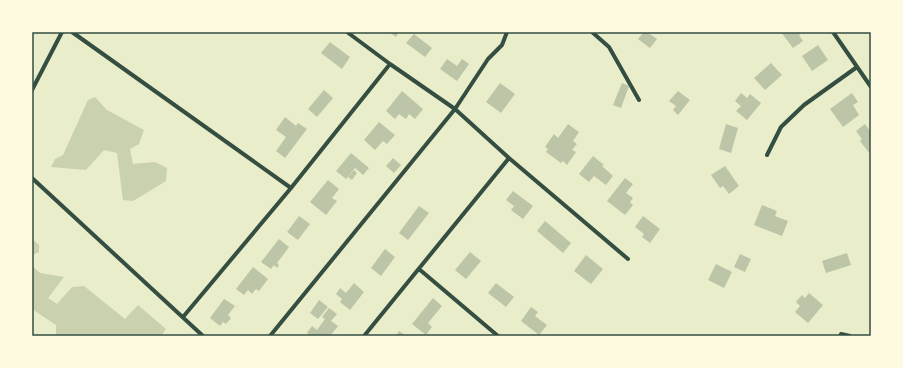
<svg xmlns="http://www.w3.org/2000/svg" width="903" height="368" font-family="Jost,sans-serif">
	<rect width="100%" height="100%" fill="#e9edc9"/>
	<path fill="#cad2ad" d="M95 97 107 110 144 130 139 144 130 149 133 164 155 162 167 168 166 181 133 201 123 200 117 153 104 150 86 170 51 167 55 159 63 155 88 100Z
		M32 239 39 245V252L32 255Z
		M32 266 40 273 64 277 48 298 57 304 72 287 84 286 125 319 138 305 166 329 161 336H56V325L32 309Z"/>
	<path fill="#bcc5a7" d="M389 32H399L396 37Z
		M644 32H647L657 39 650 48 638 39Z
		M781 32H802L799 35 803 41 793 48Z
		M414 34 432 48 425 57 406 43Z
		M330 42 350 57 342 69 321 53Z
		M818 45 828 60 812 71 802 56Z
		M447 59 457 66 462 59 469 64 457 81 440 69Z
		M771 63 782 75 765 90 754 78Z
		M500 83 515 94 501 113 486 102Z
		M622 83 629 86 621 108 613 105Z
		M324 90 333 98 317 117 308 109Z
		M402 91 423 109 415 119 409 114 406 119 399 114 395 119 386 111Z
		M678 91 690 100 678 115 673 110 676 106 669 101Z
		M741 93 747 98 750 94 761 103 747 120 736 111 741 106 735 101Z
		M852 93 858 102 853 105 859 115 843 127 830 109Z
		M285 117 296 126 298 123 307 129 285 158 276 151 286 137 276 130Z
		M379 122 395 135 387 144 383 141 375 150 364 140Z
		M568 124 579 132 573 141 577 144 572 150 576 152 567 165 563 161 561 163 546 152 548 149 545 147 554 134 558 138Z
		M726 124 738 128 731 153 719 149Z
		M865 124 871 132V153L870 154 860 141 862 139 856 131Z
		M351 153 369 168 363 175 355 168 346 179 336 171Z
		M593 156 604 165 602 166 613 176 606 185 594 176 589 182 579 174Z
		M393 158 401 165 394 173 386 166Z
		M725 166 739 186 729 194 723 186 720 188 711 175Z
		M354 170 357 173 352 180 348 177Z
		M625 178 633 184 626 193 633 198 630 202 633 205 625 215 607 201Z
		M328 180 339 189 332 198 337 201 326 215 310 202Z
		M513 191 533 206 523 219 511 210 514 206 506 200Z
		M762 205 777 211 775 216 788 221 782 236 754 225Z
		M419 206 429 213 408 240 399 233Z
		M299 216 310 224 298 240 287 232Z
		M643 216 660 229 650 243 642 237 644 234 635 227Z
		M545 221 571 243 563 253 537 231Z
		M279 239 289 247 277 263 279 265 277 268 274 265 271 269 261 262Z
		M385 249 395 257 381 276 371 268Z
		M470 252 481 261 466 279 455 270Z
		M847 253 851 265 826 273 822 261Z
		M740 254 751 259 745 272 734 267Z
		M586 255 603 269 591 284 574 271Z
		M716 264 732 272 724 288 708 280Z
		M253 267 268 279 259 291 256 289 252 294 248 290 244 295 236 289Z
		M354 283 364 292 350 310 340 302 342 299 336 294 340 288 346 293Z
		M496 283 514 297 506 307 488 293Z
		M809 293 823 305 808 323 795 312 800 306 796 302 802 295 805 298Z
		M433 298 442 306 428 323 432 327 426 335 412 324Z
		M224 299 235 306 228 315 231 318 226 324 223 322 220 326 210 318Z
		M319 300 328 307 318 319 310 313Z
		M531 307 538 312 535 316 547 325 539 335 521 321Z
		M329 308 337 314 331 321 338 326 330 336H311L307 333 312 326 317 330 325 319 322 317Z
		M399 331 406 336H396Z"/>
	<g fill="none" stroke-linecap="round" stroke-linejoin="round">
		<path stroke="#344e41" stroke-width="4" d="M72 32 291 188
			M347 32 390 64 455 109 509 158 628 259
			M592 32 609 47 639 100
			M833 32 871 87
			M32 90 62 32
			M767 155 781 127 804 105 857 67
			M32 178 203 336
			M419 269 498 336
			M183 317 291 188 390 64
			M841 334 850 336
			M270 336 455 109 488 59 502 45 507 32
			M364 336 509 158"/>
	</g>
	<rect width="903" height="368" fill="none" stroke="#fefae0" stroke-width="66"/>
	<rect x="33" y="33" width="837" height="302" fill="none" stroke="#344e41" stroke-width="1.5"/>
</svg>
